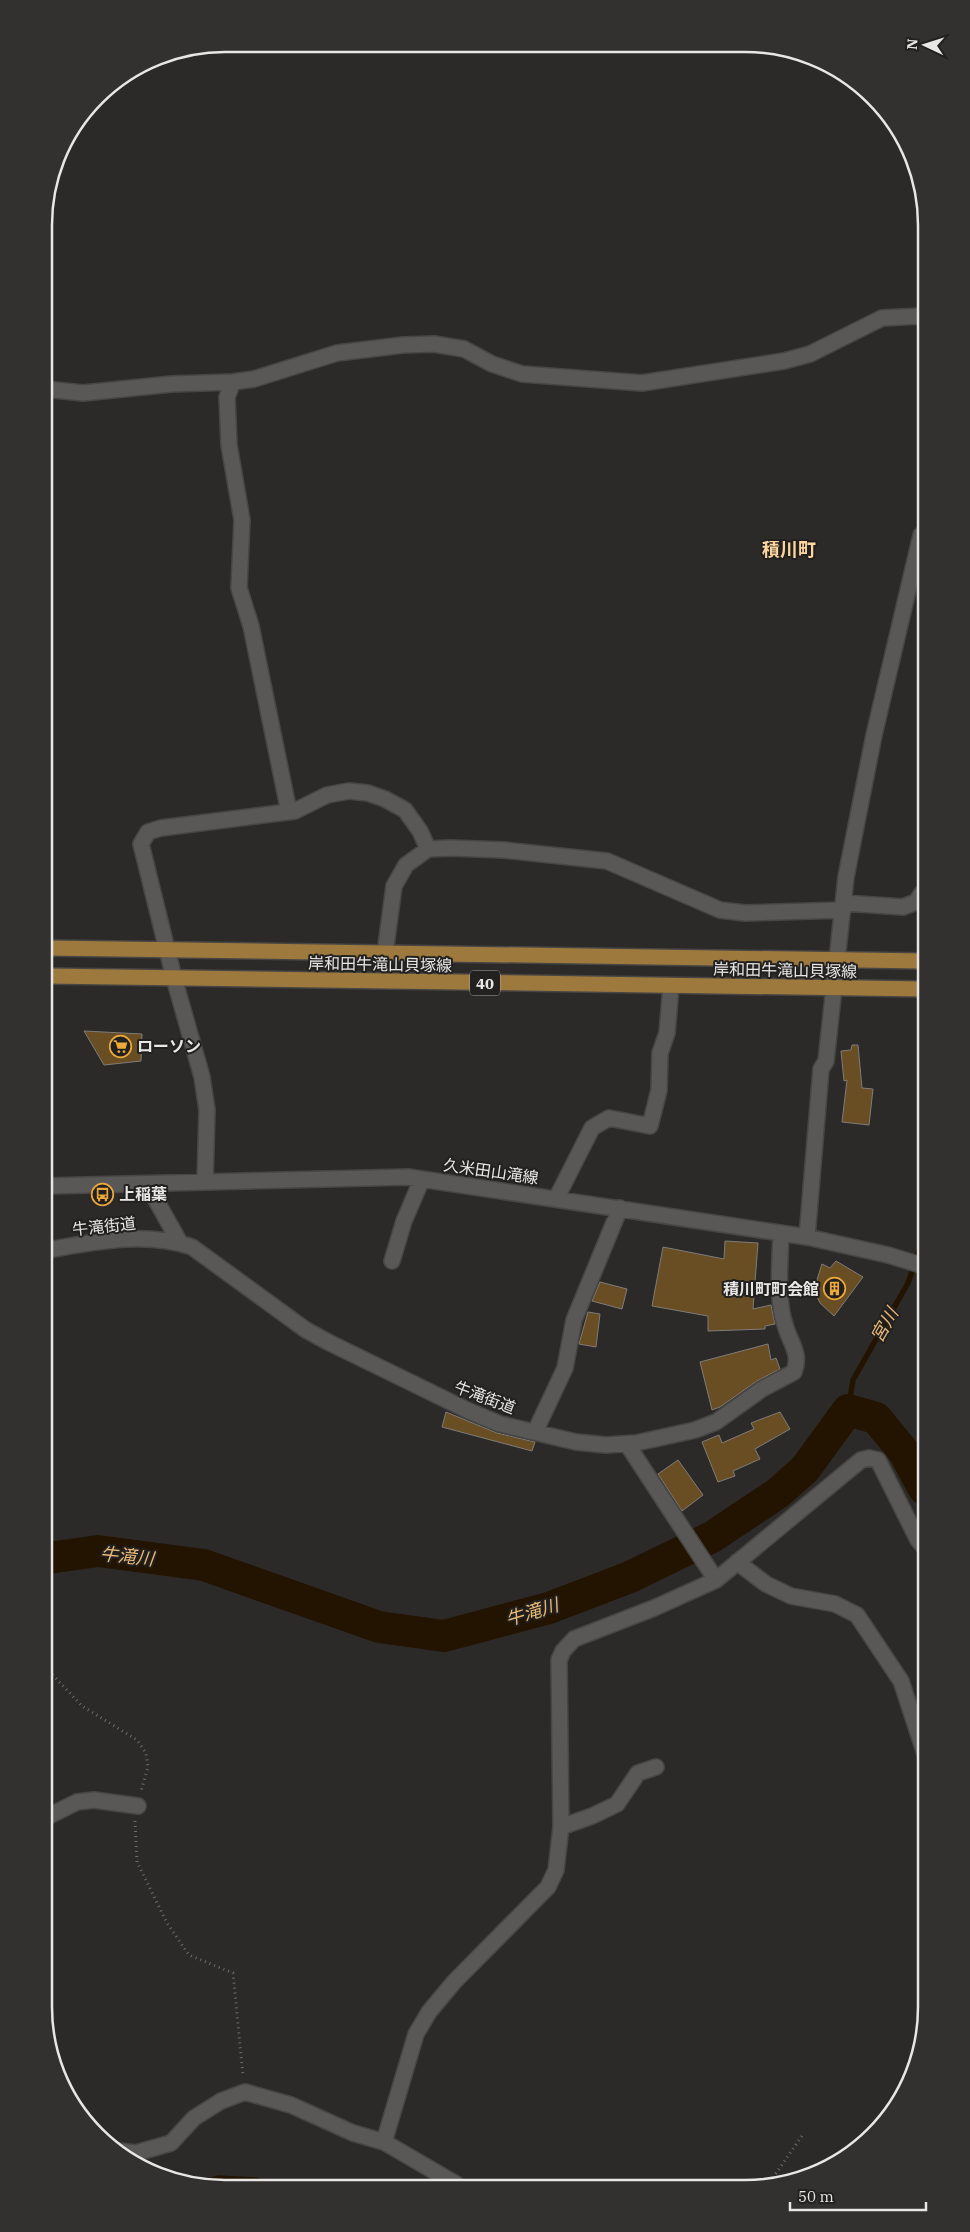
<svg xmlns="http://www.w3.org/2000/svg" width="970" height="2232" font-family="'IBM Plex Serif','Noto Sans JP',serif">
	<rect width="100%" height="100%" fill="#2c2a28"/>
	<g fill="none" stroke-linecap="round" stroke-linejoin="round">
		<path stroke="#231401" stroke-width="5.5" d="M848 1410 853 1380 908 1283 923 1239
			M198 2185 218 2178 257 2180 261 2184"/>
		<path stroke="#231401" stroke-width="32" d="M48 1558 98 1551 204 1565 379 1627 444 1636 549 1608 630 1577 712 1537 778 1493 805 1469 848 1410 876 1418 904 1452 924 1489"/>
	</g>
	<path fill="#694d23" stroke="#7f7d7a" d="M84 1031 142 1034 141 1061 104 1065Z
		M852 1045H858L862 1088 873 1089 869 1125 842 1122 847 1080 844 1081 841 1051 851 1050Z
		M725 1241 758 1243 753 1309 771 1305 775 1324 765 1326V1329L708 1331V1316L652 1306 663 1247 724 1259Z
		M836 1261 863 1277 834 1316 820 1303 815 1292V1286L822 1264 830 1268Z
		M600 1282 627 1289 622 1309 592 1301Z
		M588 1312 600 1314 596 1347 579 1344Z
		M768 1344 771 1360 776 1358 780 1369 757 1381 720 1407 712 1410 700 1362Z
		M446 1412 497 1433 535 1442 532 1451 442 1427Z
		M780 1412 790 1429 755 1449 760 1459 733 1471 735 1476 718 1482 702 1442 719 1435 722 1443 754 1429 751 1423Z
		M678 1460 703 1495 682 1511 658 1474Z"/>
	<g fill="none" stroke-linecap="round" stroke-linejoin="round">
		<defs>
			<path id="minor" d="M233 382 227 397 229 445 242 520 239 588 251 626 289 812
				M45 389 83 393 172 384 233 382 254 379 337 353 403 345 434 344 464 349 492 364 522 374 642 383 784 361 810 354 882 318 921 316
				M844 903 903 907 916 902 922 893
				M385 953 394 886 406 865 428 849 450 848 504 850 607 861 720 910 745 913 843 910
				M205 1182 207 1110 202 1077 174 978 141 844 148 832 161 828 295 811 327 795 349 791 368 793 385 799 405 810 420 831 428 849
				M147 1184 180 1243
				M47 1186 408 1177 807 1237 888 1255 924 1266
				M556 1199 592 1128 609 1118 650 1126 659 1090 660 1053 667 1033 671 986
				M807 1237 821 1069 826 1061 846 877 874 735 921 535
				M47 1250C95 1242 145 1231 192 1247L306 1330 330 1343 469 1411 500 1424 576 1442 606 1445 636 1443 695 1430 716 1422 762 1389 794 1372C801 1354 791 1344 786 1328 776 1301 780 1262 781 1234
				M392 1261 404 1221 422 1179
				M535 1432 565 1368 574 1320 620 1208
				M627 1444 716 1580
				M737 1562 766 1584 791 1596 835 1604 857 1615 901 1681 925 1754
				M49 1816 77 1802 94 1800 138 1806
				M561 1827 592 1816 617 1804 638 1773 656 1767
				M384 2142 416 2034 429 2012 454 1982 548 1887 556 1870 561 1827 559 1660 563 1651 574 1639 654 1608 716 1580 861 1460 869 1458 878 1460 918 1540 924 1547
				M118 2151 136 2153 171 2143 194 2118 221 2101 245 2092 291 2105 353 2133 384 2142 456 2184"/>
			<path id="major" d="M46 948 923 961
				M47 976 923 989"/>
		</defs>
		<use href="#minor" stroke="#474644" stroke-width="18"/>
		<use href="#major" stroke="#474644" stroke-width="18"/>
		<path stroke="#6e6c6a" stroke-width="3" stroke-dasharray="1 4" stroke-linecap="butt" d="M49 1671 82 1706 137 1740 146 1753 148 1767 141 1791
			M135 1821 137 1862 167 1923 189 1955 233 1973 243 2076
			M770 2182 804 2133"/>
		<use href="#minor" stroke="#5a5856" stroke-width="15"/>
		<use href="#major" stroke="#9e793d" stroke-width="15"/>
	</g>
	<defs>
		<symbol id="supermarket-ring" viewBox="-11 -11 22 22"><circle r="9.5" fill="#22211f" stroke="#eda83b" stroke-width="1.5"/><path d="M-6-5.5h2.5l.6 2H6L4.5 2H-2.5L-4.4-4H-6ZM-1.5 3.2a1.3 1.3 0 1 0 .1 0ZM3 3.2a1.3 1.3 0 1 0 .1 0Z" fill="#eda83b"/></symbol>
		<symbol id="bus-ring" viewBox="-11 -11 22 22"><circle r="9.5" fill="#22211f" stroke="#eda83b" stroke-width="1.5"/><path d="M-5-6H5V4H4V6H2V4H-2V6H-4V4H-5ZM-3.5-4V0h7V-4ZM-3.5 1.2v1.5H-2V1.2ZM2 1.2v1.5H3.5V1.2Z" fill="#eda83b"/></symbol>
		<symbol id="building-ring" viewBox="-11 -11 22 22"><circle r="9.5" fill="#22211f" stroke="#eda83b" stroke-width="1.5"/><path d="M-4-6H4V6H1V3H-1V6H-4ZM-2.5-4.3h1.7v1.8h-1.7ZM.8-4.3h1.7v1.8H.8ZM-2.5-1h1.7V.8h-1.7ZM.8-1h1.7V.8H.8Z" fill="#eda83b"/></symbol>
	</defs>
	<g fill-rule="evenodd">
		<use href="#supermarket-ring" x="108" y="1034" width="25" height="25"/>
		<use href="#bus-ring" x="90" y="1182" width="25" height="25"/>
		<use href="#building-ring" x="822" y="1276" width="25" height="25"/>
	</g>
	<g text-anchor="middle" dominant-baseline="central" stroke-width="4" stroke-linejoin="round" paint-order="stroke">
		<rect fill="#22211f" stroke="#adacaa" stroke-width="1" x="470" y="970.5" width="30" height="25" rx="4"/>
		<g font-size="15" font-weight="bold" fill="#e8e7e6">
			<text x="485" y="983">40</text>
		</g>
		<g font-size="16" fill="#e8e7e6" stroke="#22211f">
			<text transform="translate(380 964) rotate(1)">岸和田牛滝山貝塚線</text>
			<text transform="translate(785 970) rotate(1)">岸和田牛滝山貝塚線</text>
			<text transform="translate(491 1171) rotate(8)">久米田山滝線</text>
			<text transform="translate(104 1226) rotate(-6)">牛滝街道</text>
			<text transform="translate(485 1397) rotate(21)">牛滝街道</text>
		</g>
		<g font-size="16" font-weight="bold" fill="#e8e7e6" stroke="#22211f" text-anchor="start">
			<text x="137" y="1046">ローソン</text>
			<text x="119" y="1194">上稲葉</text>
			<text x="819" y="1289" text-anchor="end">積川町町会館</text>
		</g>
		<g font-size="18" font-weight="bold" fill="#fbd4a0" stroke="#22211f">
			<text x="789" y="549">積川町</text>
		</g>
		<g font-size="18" font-style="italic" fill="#e9b978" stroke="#22211f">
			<text transform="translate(884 1325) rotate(-60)">宮川</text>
			<text transform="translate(127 1556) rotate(6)">牛滝川</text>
			<text transform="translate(532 1612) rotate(-17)">牛滝川</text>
		</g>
	</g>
	<path d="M0 0H970V2232H0ZM225 52H745A173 173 0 0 1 918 225V2007A173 173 0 0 1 745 2180H225A173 173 0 0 1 52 2007V225A173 173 0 0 1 225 52Z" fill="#32312f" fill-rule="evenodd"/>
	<path fill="none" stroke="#e8e7e6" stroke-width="2.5" d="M225 52H745A173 173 0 0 1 918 225V2007A173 173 0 0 1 745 2180H225A173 173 0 0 1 52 2007V225A173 173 0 0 1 225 52Z"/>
	<g transform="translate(925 45) rotate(274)" stroke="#22211f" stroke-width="4" paint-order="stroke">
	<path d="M0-4L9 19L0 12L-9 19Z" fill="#e8e7e6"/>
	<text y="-8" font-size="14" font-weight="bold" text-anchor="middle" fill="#e8e7e6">N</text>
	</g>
	<path d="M790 2202v8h136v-8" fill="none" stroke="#e8e7e6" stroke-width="2.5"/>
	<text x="798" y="2202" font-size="15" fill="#e8e7e6" stroke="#22211f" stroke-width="4" paint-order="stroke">50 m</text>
</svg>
